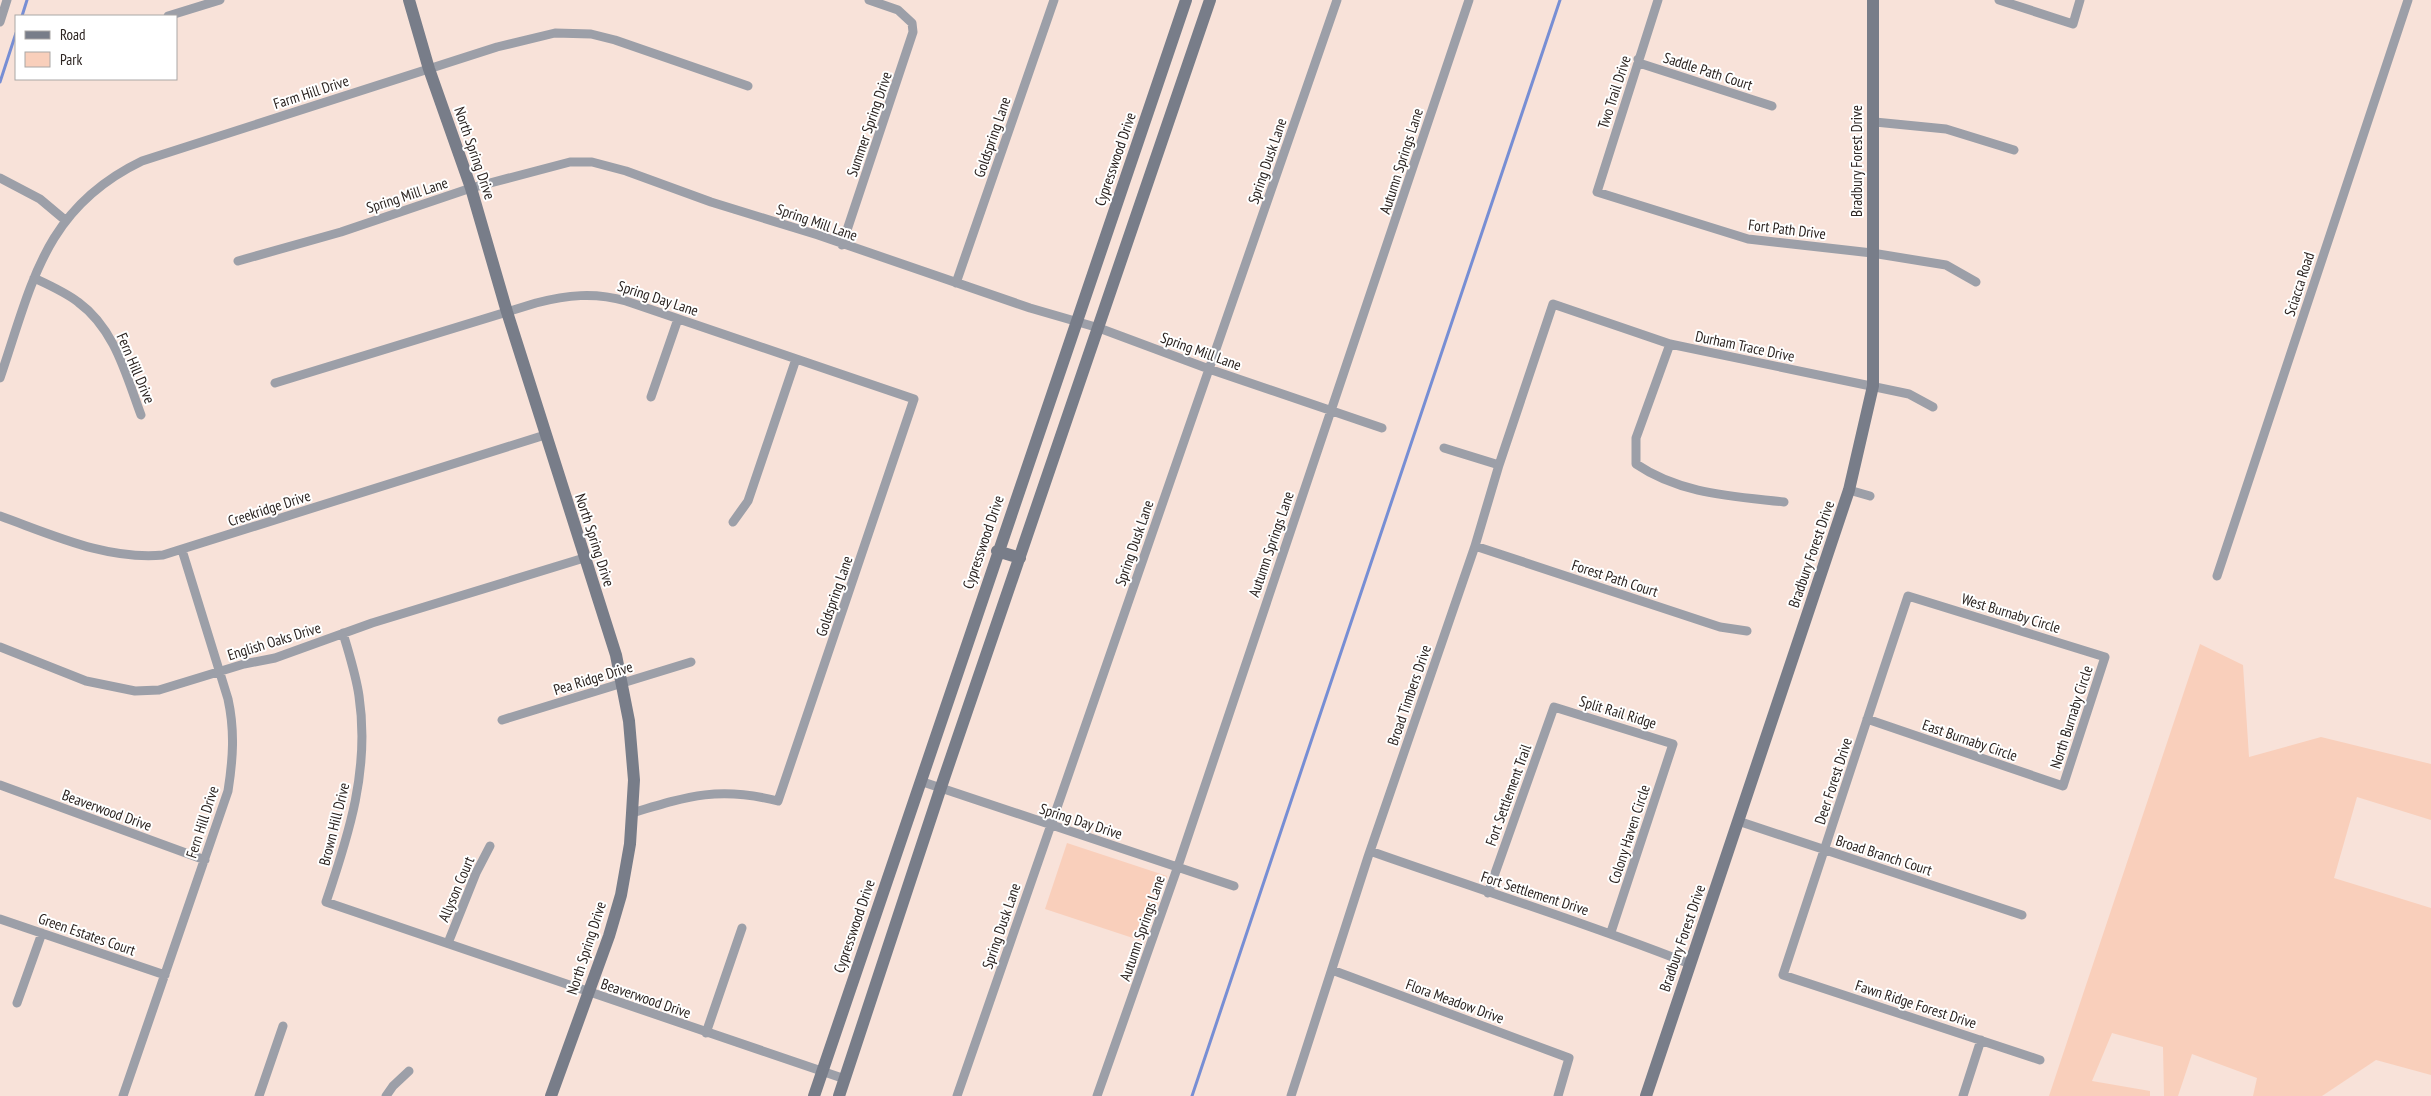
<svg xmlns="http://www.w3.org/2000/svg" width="2431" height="1096" font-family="'PT Sans Narrow',sans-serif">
	<rect width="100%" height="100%" fill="#f8e2d9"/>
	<path fill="#f9cfbb" d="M2200 644 2243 665 2249 757 2321 737 2431 764V820L2357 797 2334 878 2431 908V1075L2376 1060 2322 1096H2253L2257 1078 2192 1054 2178 1096H2164L2163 1047 2112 1033 2092 1081 2150 1091V1096H2049Z
		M1067 843 1167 876 1145 942 1045 909Z"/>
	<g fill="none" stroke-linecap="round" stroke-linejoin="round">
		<path stroke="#778ed4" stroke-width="3" d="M22 16 27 0
			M0 82 16 33
			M1192 1096 1560 0"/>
		<path stroke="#9c9fa8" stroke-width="9" d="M1658 0 1597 192 1748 239 1872 253 1946 265 1976 282
			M1999 0 2073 24 2080 0
			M168 16 220 0
			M0 22 7 0
			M1638 59 1639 63 1772 106
			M1872 126 1875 122 1946 129 2014 150
			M0 178 40 199 65 220
			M842 245 913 32 912 23 898 10 869 0
			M238 261 341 232 471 188 570 162H592L626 171 711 202 818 235 1030 308 1099 328 1209 369 1382 428
			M34 278C49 285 65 292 78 302 115 329 126 375 141 415
			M956 283 1054 0
			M1670 344 1636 438V464C1680 494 1732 496 1784 502
			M0 378C32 284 44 208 142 161L497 47 555 33 591 34 615 40 748 86
			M275 383 536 303C567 295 594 292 626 301L914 399 778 801C719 786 688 796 632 813
			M651 397 678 319
			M1444 448 1499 465
			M1849 490 1870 496
			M0 516C53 535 106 560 163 555L545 435
			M733 522 748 501 796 359
			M1475 546 1720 627 1747 631
			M2217 576 2408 0
			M343 633C349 654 356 675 359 696 370 769 349 834 326 902L845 1079
			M0 647 86 681 135 691 159 690 244 664 275 658 372 623 584 558
			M1867 719 2063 786 2105 657 1908 596C1866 722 1825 848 1783 975L2040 1060
			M502 720 691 662
			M920 781 1234 886
			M0 785 205 860
			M1738 821 2022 915
			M1370 851C1477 889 1585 922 1690 964
			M1488 893 1554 707 1673 744 1611 932
			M0 919 165 975
			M448 943 476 873 490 846
			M1332 970 1569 1058 1558 1096
			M17 1003 42 933
			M706 1033 742 928
			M123 1096 228 791C233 759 235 731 228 699L182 550
			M259 1096 283 1026
			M386 1096 393 1086 409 1071
			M957 1096 1337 0
			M1097 1096 1178 866 1469 0
			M1291 1096 1368 857 1475 546 1499 465 1553 304 1670 344 1909 394 1933 407
			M1963 1096 1981 1040"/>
		<path stroke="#787d89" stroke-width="12" d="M409 0 429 69 471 188 507 312 616 655 629 721 634 780 632 813 630 844 621 895 609 936 551 1096
			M997 551 1020 558
			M814 1096 1186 0
			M839 1096 941 787 1210 0
			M1646 1096 1849 490 1873 386V0"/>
	</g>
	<g text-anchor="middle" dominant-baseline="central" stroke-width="4" stroke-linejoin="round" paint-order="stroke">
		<g font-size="15" fill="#2b2320" stroke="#fff">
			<text transform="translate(1708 71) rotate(18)">Saddle Path Court</text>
			<text transform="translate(311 92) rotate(-18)">Farm Hill Drive</text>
			<text transform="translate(1614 92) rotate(-72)">Two Trail Drive</text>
			<text transform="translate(869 124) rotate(-71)">Summer Spring Drive</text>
			<text transform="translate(992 137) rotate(-71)">Goldspring Lane</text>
			<text transform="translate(475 153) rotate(71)">North Spring Drive</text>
			<text transform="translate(1115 159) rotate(-71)">Cypresswood Drive</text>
			<text transform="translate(1267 161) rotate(-71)">Spring Dusk Lane</text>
			<text transform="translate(1401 161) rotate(-72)">Autumn Springs Lane</text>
			<text transform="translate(1856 161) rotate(-90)">Bradbury Forest Drive</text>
			<text transform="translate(407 195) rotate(-18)">Spring Mill Lane</text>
			<text transform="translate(817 222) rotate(19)">Spring Mill Lane</text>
			<text transform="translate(1787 229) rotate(7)">Fort Path Drive</text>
			<text transform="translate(2299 284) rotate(-72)">Sciacca Road</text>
			<text transform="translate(658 298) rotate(18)">Spring Day Lane</text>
			<text transform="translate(1745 346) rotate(12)">Durham Trace Drive</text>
			<text transform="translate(1201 351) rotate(20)">Spring Mill Lane</text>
			<text transform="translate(136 368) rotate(67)">Fern Hill Drive</text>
			<text transform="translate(269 508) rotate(-18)">Creekridge Drive</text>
			<text transform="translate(595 540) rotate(72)">North Spring Drive</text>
			<text transform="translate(983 542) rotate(-71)">Cypresswood Drive</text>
			<text transform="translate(1134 543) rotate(-71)">Spring Dusk Lane</text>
			<text transform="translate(1271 544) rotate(-71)">Autumn Springs Lane</text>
			<text transform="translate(1811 554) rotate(-71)">Bradbury Forest Drive</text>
			<text transform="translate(1615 578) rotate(18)">Forest Path Court</text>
			<text transform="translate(834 596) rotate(-71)">Goldspring Lane</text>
			<text transform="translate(2011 613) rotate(17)">West Burnaby Circle</text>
			<text transform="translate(274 641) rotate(-17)">English Oaks Drive</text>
			<text transform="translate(593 678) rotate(-17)">Pea Ridge Drive</text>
			<text transform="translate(1409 695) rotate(-71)">Broad Timbers Drive</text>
			<text transform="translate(1618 712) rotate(17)">Split Rail Ridge</text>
			<text transform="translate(2071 717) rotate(-72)">North Burnaby Circle</text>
			<text transform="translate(1970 740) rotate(19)">East Burnaby Circle</text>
			<text transform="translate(1833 781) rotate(-72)">Deer Forest Drive</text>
			<text transform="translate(1508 795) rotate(-70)">Fort Settlement Trail</text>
			<text transform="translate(107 810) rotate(20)">Beaverwood Drive</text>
			<text transform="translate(1081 821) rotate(18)">Spring Day Drive</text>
			<text transform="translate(202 822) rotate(-72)">Fern Hill Drive</text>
			<text transform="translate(334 824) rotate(-76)">Brown Hill Drive</text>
			<text transform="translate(1629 834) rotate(-72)">Colony Haven Circle</text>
			<text transform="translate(1884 855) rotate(18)">Broad Branch Court</text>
			<text transform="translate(456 889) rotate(-67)">Allyson Court</text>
			<text transform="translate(1535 893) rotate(18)">Fort Settlement Drive</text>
			<text transform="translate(854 926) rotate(-71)">Cypresswood Drive</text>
			<text transform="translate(1001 926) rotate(-71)">Spring Dusk Lane</text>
			<text transform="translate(1142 928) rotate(-71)">Autumn Springs Lane</text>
			<text transform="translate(87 934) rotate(19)">Green Estates Court</text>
			<text transform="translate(1682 938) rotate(-71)">Bradbury Forest Drive</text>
			<text transform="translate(586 948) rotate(-72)">North Spring Drive</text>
			<text transform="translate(646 998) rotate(19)">Beaverwood Drive</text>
			<text transform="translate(1455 1001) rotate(20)">Flora Meadow Drive</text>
			<text transform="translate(1916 1004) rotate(18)">Fawn Ridge Forest Drive</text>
		</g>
	</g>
	<rect x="15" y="15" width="162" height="65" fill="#ffffff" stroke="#aaa7a6"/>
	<rect x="25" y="31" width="25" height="8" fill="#787d89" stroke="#aaa7a6"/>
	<text x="60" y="40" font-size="15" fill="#2b2320">Road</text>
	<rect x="25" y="52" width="25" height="15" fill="#f9cfbb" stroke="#aaa7a6"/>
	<text x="60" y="65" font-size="15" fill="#2b2320">Park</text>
</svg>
